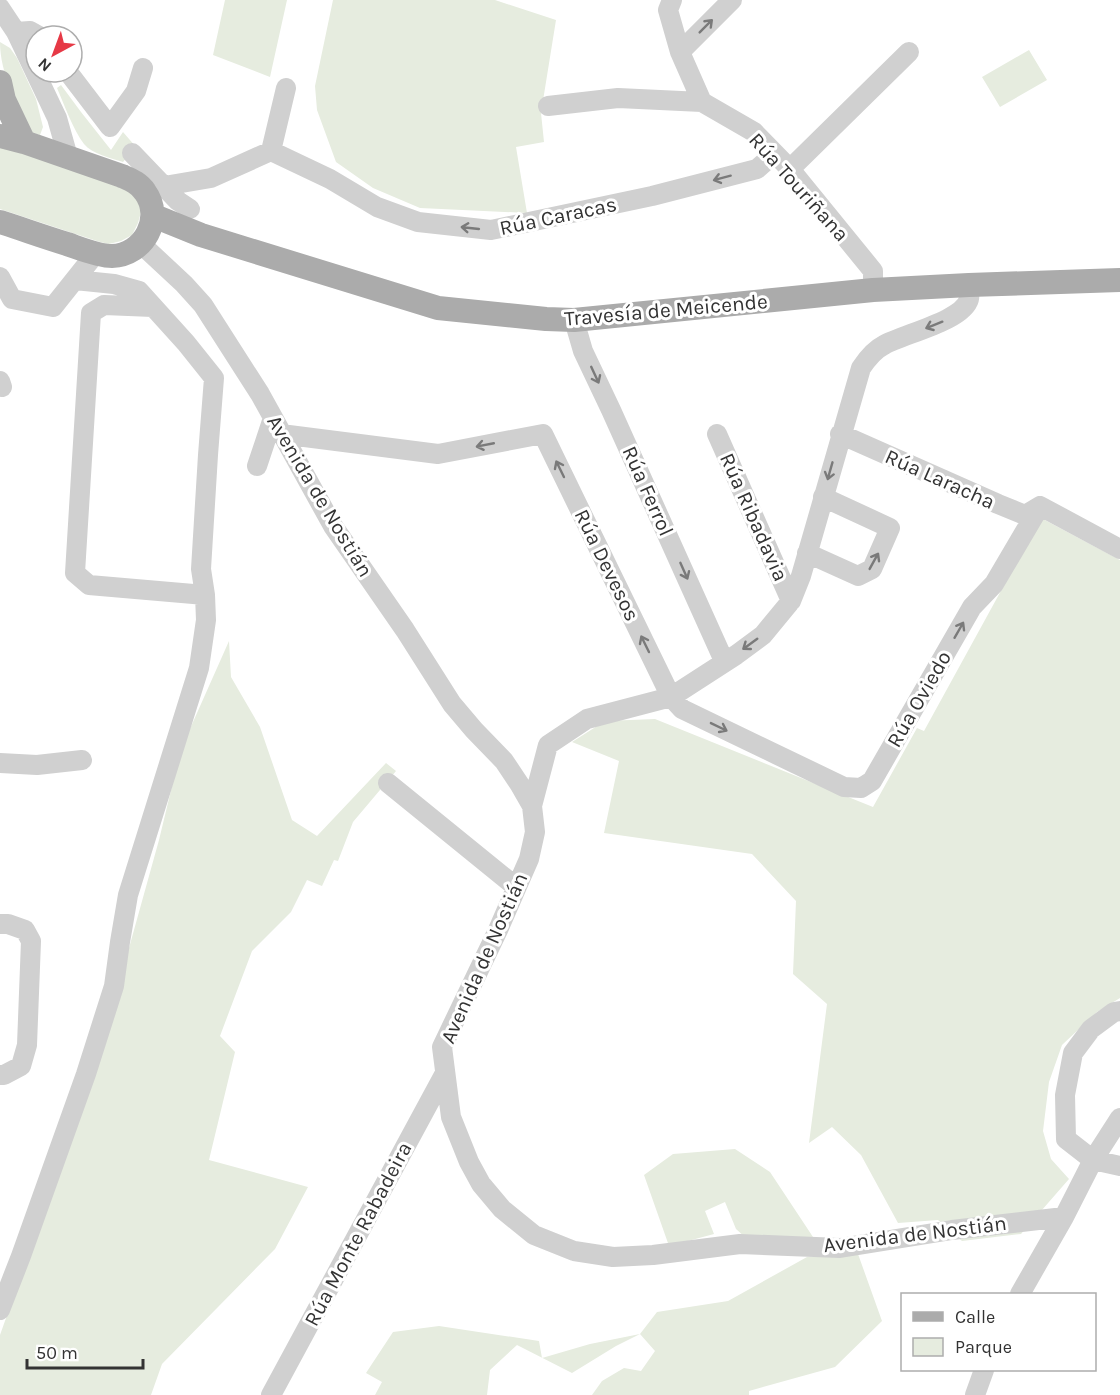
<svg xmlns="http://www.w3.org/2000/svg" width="1120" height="1395" font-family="Karla,sans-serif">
	<rect width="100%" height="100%" fill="#fff"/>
	<path fill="#e6ecdf" d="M225 0H287L270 77 213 55Z
		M333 0H495L556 20 541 113 544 142 516 147 527 213 420 208 373 188 336 162 317 110 315 86Z
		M0 42 10 48 17 58 36 99 43 127 40 135 30 132C17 103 0 74 0 42Z
		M1029 50 1047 80 1000 107 982 77Z
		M61 85 81 112 111 150 123 132 136 147 123 162C111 158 92 154 84 144 73 130 64 104 57 88Z
		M0 145 123 185 138 201 141 212 138 223 132 235 121 241 109 244 100 242 0 209Z
		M1041 518 1120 560V998L1097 1012 1062 1045 1049 1082 1043 1131 1051 1159 1069 1179 1021 1234 962 1241 938 1220 898 1223 861 1155 832 1127 809 1143 827 1004 793 974 796 901 752 854 604 833 619 761 572 742 605 721 655 719 873 807 917 728 924 731Z
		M229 641 231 677 260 727 292 820 317 836 386 763 396 771 353 822 338 861 334 860 322 886 307 880 291 912 252 951 220 1036 235 1052 209 1160 308 1187 275 1249 162 1364 151 1395H0V1335L99 1056 159 840 181 749Z
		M735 1149 770 1172 813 1237 746 1238 736 1229 725 1202 705 1211 714 1234 669 1246 644 1175 673 1154Z
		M858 1254 882 1321 835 1367 749 1391V1395H592L602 1381 624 1368 641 1371 655 1351 640 1334 616 1346 572 1373 517 1345 490 1370 487 1395H375L382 1382 366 1373 393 1332 439 1326 539 1341 542 1358 590 1344 640 1334 657 1312 728 1301 807 1257Z"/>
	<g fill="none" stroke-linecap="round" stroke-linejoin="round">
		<path stroke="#d0d0d0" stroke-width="20" d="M672 0 668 10 680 52 702 102 754 132 790 169 873 271V290
			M0 8 16 32 57 118 68 157
			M16 32 30 31 39 36
			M680 52 732 0
			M68 72 110 127 136 91 143 68
			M548 106 618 98 702 102
			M271 151 286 88
			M132 153 178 201 190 209
			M790 169 909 52
			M145 192 164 186 211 178 271 151 330 179 377 207 418 222 491 230 652 196 757 169 774 154
			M140 243 184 284 203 305 260 394 333 526 405 630 452 704 474 730 504 761 520 785 532 806 535 832 529 859 498 930 442 1047 451 1117 469 1162 481 1184 502 1209 534 1235 574 1251 613 1257 653 1255 740 1244 840 1248 952 1230 1064 1217
			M0 277 12 299 53 307 96 253
			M153 307 104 305 91 313 75 573 89 585 205 595
			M574 320 583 351 611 410 724 661
			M0 381 2 387
			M281 434 438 454 543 434 671 697 682 709 844 787 861 788 872 781 972 607 994 584 1040 506
			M717 434 791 601
			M840 434 998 504 1025 515 1040 506
			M257 466 273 418
			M1040 506 1120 549
			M807 553 858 576 872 569 890 528 823 497
			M0 763 37 765 82 760
			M388 783 516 887
			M532 806 548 745 587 719 671 697 736 655 763 635 791 601 801 576 861 368C867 359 874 350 884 345 903 334 963 321 969 299 970 296 969 289 969 285
			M0 924H8L25 930 31 941 27 1045 21 1066 4 1075H0
			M1120 1011 1114 1012 1091 1029 1073 1053 1065 1095 1066 1139 1093 1160 1120 1166
			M1020 1294 1064 1217 1093 1160 1120 1118
			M0 1310 21 1256 86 1074 114 986 120 942 128 895 199 668 206 620 205 595 201 569 208 455 214 378 186 343 139 291 114 284 75 280
			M271 1395 445 1073
			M975 1395 984 1370"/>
		<path stroke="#ababab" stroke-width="24" d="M0 82 4 100 24 142
			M0 136 24 142 122 176C131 180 139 183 145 192 164 218 144 255 112 256 98 256 79 248 67 244 44 237 22 229 0 222
			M154 216 201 235 438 308 546 319 574 320 873 290 969 285 1120 280"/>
	</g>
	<defs><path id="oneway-shaft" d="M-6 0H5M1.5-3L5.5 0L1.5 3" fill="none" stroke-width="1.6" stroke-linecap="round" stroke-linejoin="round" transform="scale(1.5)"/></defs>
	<g stroke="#7a7a7a">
		<use href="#oneway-shaft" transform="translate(706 26) rotate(-45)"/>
		<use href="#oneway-shaft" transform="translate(722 178) rotate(165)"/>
		<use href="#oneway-shaft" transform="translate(470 228) rotate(-174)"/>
		<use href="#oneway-shaft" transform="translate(934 325) rotate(158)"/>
		<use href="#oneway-shaft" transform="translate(595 375) rotate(65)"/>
		<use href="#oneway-shaft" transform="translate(485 445) rotate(169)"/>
		<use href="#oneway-shaft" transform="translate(560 469) rotate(-116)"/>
		<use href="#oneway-shaft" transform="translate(830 471) rotate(106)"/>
		<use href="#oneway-shaft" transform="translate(874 561) rotate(-61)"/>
		<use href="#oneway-shaft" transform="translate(684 571) rotate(66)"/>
		<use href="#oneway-shaft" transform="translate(959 630) rotate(-60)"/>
		<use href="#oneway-shaft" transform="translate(645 644) rotate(-116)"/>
		<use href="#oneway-shaft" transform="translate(750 644) rotate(144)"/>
		<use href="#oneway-shaft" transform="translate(719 727) rotate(26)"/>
	</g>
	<g text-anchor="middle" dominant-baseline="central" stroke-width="6" stroke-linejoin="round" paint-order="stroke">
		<g font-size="21" fill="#333" stroke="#fff">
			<text transform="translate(799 187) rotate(48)">Rúa Touriñana</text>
			<text transform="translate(558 216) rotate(-12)">Rúa Caracas</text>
			<text transform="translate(666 310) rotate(-5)">Travesía de Meicende</text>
			<text transform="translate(940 479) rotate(24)">Rúa Laracha</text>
			<text transform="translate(648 491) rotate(66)">Rúa Ferrol</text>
			<text transform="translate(320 496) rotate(59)">Avenida de Nostián</text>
			<text transform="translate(754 517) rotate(66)">Rúa Ribadavia</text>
			<text transform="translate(607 565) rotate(64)">Rúa Devesos</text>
			<text transform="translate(919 699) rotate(-60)">Rúa Oviedo</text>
			<text transform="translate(484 958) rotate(-66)">Avenida de Nostián</text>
			<text transform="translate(358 1234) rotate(-62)">Rúa Monte Rabadeira</text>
			<text transform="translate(915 1234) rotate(-7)">Avenida de Nostián</text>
		</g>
	</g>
	<rect x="901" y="1293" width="195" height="78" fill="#ffffff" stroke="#adadad" stroke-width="1.5"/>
	<rect x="913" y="1312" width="30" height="9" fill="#ababab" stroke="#adadad" stroke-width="1.5"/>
	<text x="955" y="1323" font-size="18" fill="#333333">Calle</text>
	<rect x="913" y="1338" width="30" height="18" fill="#e6ecdf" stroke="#adadad" stroke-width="1.5"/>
	<text x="955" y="1353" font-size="18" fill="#333333">Parque</text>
	<g transform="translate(54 54) rotate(221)"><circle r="28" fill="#ffffff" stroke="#adadad" stroke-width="1.5"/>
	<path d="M0-4.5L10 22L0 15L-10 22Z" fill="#e63946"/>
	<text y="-9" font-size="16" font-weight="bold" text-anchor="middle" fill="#333333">N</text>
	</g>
	<path d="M27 1359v9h116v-9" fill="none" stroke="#333333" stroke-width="3"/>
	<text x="36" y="1359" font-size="18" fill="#333333" stroke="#ffffff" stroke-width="4.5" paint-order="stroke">50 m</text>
</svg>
